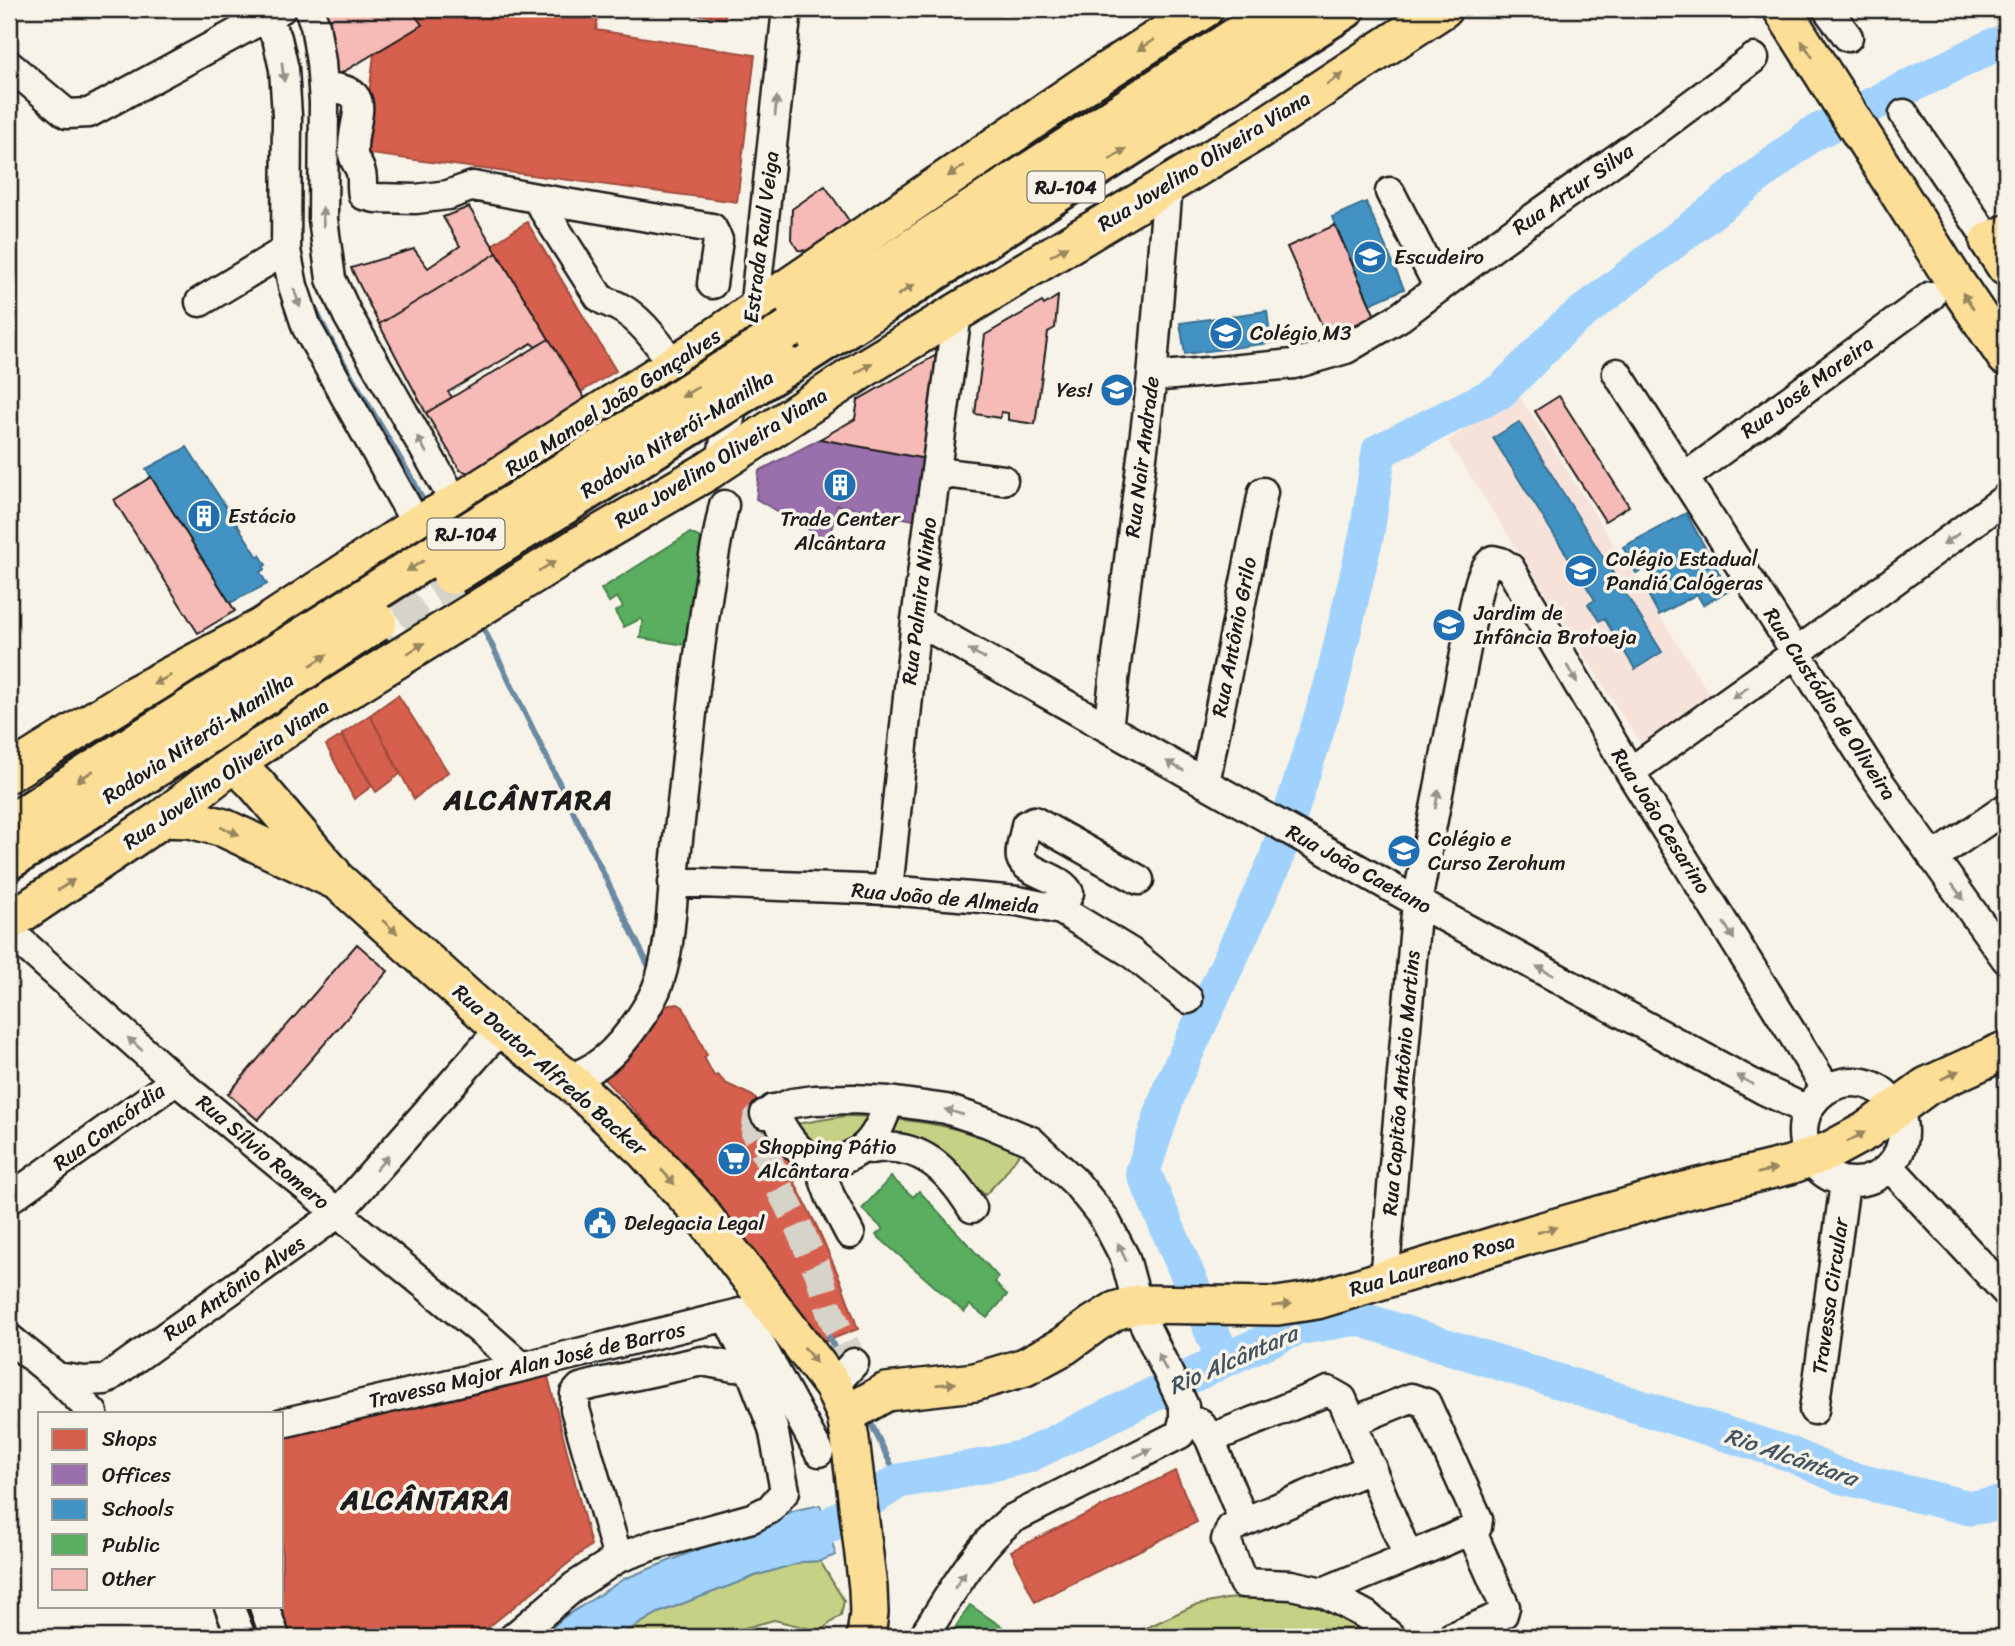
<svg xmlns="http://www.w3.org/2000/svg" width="2015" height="1646" font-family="Sriracha,sans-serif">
	<rect width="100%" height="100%" fill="#f7f3e8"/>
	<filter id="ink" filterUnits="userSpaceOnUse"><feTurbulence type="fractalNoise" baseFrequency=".0143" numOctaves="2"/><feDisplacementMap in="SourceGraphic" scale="14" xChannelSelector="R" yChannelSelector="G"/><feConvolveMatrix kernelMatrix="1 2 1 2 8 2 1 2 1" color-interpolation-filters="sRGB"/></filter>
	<g filter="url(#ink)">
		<path fill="#f7e2d9" d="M1517 392 1714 701 1644 749 1448 441Z"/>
		<path fill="#c5d285" stroke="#707750" stroke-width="2" d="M845 1116 876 1117 872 1131C854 1142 830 1161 809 1146 802 1142 796 1131 790 1125Z
			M894 1119C938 1123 981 1133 1021 1151L1003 1176 985 1195 951 1164 879 1137Z
			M820 1561 844 1601 841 1615 820 1631 774 1620 711 1637H617L658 1613 755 1576 801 1562Z
			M1288 1595 1354 1616 1372 1637H1127L1193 1606 1226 1599Z"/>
		<path fill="#a0d2fd" stroke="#6b89a3" stroke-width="2" d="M820 1505 836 1555 820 1561 801 1562 755 1576 658 1613 617 1637H541L563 1618 624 1579 796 1510Z"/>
		<path fill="#d6604d" stroke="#9e4c3e" stroke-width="2" d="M411 9H599L596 30 755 55 737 202 362 153 374 54 422 25Z
			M658 9H726L725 18Z
			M527 222 616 371 581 392 492 245Z
			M398 695 448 772 414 799 370 715Z
			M370 715 400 774 376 792 342 734Z
			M341 736 372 786 354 799 326 745Z
			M678 1004 683 1007 707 1055 704 1057 714 1076 718 1075 725 1083 753 1096 759 1103 798 1178 794 1181 818 1229 840 1279 858 1329 824 1342 709 1192 663 1140 604 1079V1074L662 1008 669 1005Z
			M546 1369 591 1545 476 1637H287L280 1606H282V1430Z
			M1175 1471 1197 1522 1035 1602 1011 1551Z"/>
		<path fill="#9970ab" stroke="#745780" stroke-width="2" d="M820 439 926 459 919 521 837 505 829 541 756 499 759 471Z"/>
		<path fill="#4393c3" stroke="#376f91" stroke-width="2" d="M1366 202 1404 289 1370 304 1332 217Z
			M1267 311 1271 343 1185 354 1180 323Z
			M1519 422 1662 652 1635 669 1604 618 1599 621 1588 604 1595 600 1493 438Z
			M187 447 258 557 260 555 266 565 263 566 265 569 260 572 267 584 230 603 146 469Z
			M1686 513 1729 591 1703 605 1697 594 1659 615 1646 591 1659 583 1650 565 1636 573 1623 547Z"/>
		<path fill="#5aae61" stroke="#47824c" stroke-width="2" d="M690 533 701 538 686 645 640 638 643 621 640 619 624 627 615 612 623 607 617 597 609 602 601 589Z
			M891 1177 913 1197 919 1191 998 1277 995 1282 1007 1295 987 1318 970 1305 964 1312 876 1235 883 1229 862 1209Z
			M970 1605 1017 1637H949Z"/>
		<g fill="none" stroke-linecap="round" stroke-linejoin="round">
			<path stroke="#6b89a3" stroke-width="6" d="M313 305 335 348 415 484 426 507
				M480 621 652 973
				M828 1335 842 1363
				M868 1417 899 1481"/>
			<path stroke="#a0d2fd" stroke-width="35" d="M1224 1360 1143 1171 1171 1086 1275 862 1331 686 1367 533 1379 451 1501 391 1564 327 1812 134 1994 45 2006 44
				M785 1549 806 1540 899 1481 988 1465 1027 1456 1224 1360 1297 1328 1357 1318 1790 1454 1839 1476 1970 1508 2006 1503"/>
		</g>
		<path fill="#f7bbb7" stroke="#1c1c1c" stroke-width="2" d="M318 9H411L422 25 328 81Z
			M825 186 852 225 810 251 798 250 791 239 792 209Z
			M469 207 497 253 379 324 351 268 414 249 428 268 460 246 443 217Z
			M1335 225 1375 316 1327 337 1287 247Z
			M497 253 549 339 535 347 532 343 448 392 452 397 426 413 379 324Z
			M1058 296 1055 328 1048 332 1035 424 1008 420V413L1001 412 1000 418 975 414 985 335 1042 302 1044 305Z
			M549 339 587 402 469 473 460 470 426 413Z
			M938 354 926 459 820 439 855 419 858 400Z
			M1559 396 1629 506 1605 521 1535 411Z
			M151 477 235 611 198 633 114 500Z
			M357 944 388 971 258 1120 228 1094Z"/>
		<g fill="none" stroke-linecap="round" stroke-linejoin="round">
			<path stroke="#d6d3c9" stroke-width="28" stroke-dasharray="28 14" stroke-linecap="butt" d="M362 637H369L473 569
				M765 1114 757 1119 755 1133 769 1161 779 1187 795 1219 819 1274 830 1312 854 1363"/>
			<defs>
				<path id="minor" d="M260 9 277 38 284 69 287 116 286 250 293 286 307 328 417 525
					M309 9 315 25 321 62 324 102 323 219 331 279 348 316 456 504
					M1827 9 1848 37
					M9 65 67 114 89 113 281 9
					M323 87C379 89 351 117 353 153 353 160 360 166 361 173 363 180 361 187 363 195L375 198 416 199 448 195 473 186 536 198 599 297C608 304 610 302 619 307 640 318 660 345 672 364
					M1904 114 1989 241
					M1390 192 1439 288
					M536 198 712 228 718 240 712 284
					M200 302 286 250
					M751 324 754 310 787 9
					M1617 373 1873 773 2006 959
					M1152 377 1294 364 1346 349 1400 317 1501 241 1657 130 1754 58
					M720 463 737 387
					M936 472 1003 480
					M1684 478 1931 296
					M916 620 1417 902 1764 1090 1807 1110
					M1108 728 1152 377 1168 185
					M1630 772 1796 653 2006 498
					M1205 783 1263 492
					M1933 858 2006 808
					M673 882 888 890 1018 901 1061 910 1130 952 1188 999
					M888 890 916 620 957 313
					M1061 910 1069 893C1061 876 1025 873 1021 858 1019 849 1025 834 1026 825L1034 821 1139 880
					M9 931 176 1080 486 1335 522 1367
					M569 1080C578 1075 588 1071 597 1065 619 1051 645 1014 656 990 672 953 672 890 677 848 690 734 700 618 724 505
					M1803 1132a50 50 0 1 1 100 0a50 50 0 1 1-100 0Z
					M773 1109C786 1138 796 1148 820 1168 863 1153 875 1146 889 1101
					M765 1114 792 1103 815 1100 853 1099 889 1101 946 1109 988 1123 1031 1141 1076 1183 1104 1218 1125 1258 1141 1317 1184 1406V1420L1180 1434 1012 1519C974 1550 950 1596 923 1637
					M866 1146 871 1149C920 1140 949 1171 972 1208
					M1890 1167 2006 1292
					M820 1168 830 1196 850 1234
					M9 1199 176 1080
					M1384 1280 1417 902 1474 607C1478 591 1480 570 1493 560L1501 562 1510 568 1630 772 1826 1088
					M748 1322 819 1452
					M9 1338 57 1377 93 1413
					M57 1377 84 1381 105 1380 337 1214 501 1028
					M833 1386 854 1363
					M1814 1410 1845 1183
					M1184 1420 1200 1423 1210 1439 1328 1391 1342 1399 1408 1557 1471 1530 1505 1607 1503 1614 1489 1621 1496 1637
					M1352 1422 1411 1398 1426 1403 1478 1519 1477 1527 1471 1530
					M282 1423 522 1367 772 1305
					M1210 1439 1244 1522 1372 1468
					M1244 1522 1231 1528 1226 1540 1243 1583 1291 1585 1323 1592
					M618 1558 575 1409V1394L580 1388 595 1384 702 1361 734 1367 749 1365
					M229 1606 241 1637
					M264 1606 275 1637
					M514 1637 575 1586 618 1558 654 1545 752 1518 770 1509 785 1491 773 1428 742 1348 727 1317
					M1391 1637 1366 1615 1323 1592 1408 1557
					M1452 1637 1489 1621"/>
				<path id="major" d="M1782 9 1954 280 2006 357
					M2006 234 1989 241 2006 267
					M219 747 256 784 332 873
					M9 773 136 694 262 627 417 525 456 504 695 351 1089 82 1204 9
					M163 818 190 819 224 828 339 882 501 1028 569 1080 645 1151 696 1207 833 1386 846 1415 850 1439 868 1588 869 1613 866 1637
					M9 922 163 818 234 763 296 722 579 546 708 471 868 366 1254 133 1443 9
					M846 1415 886 1392 975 1382 1025 1367 1064 1346 1094 1324 1115 1311 1137 1304 1277 1306 1317 1300 1543 1231 1695 1188 1790 1165 1829 1151 1866 1131 1927 1086 2006 1050"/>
				<path id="highway" d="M789 329 1279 9
					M786 366 1345 9
					M9 825 142 739
					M9 860 160 765"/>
			</defs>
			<use href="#minor" stroke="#1c1c1c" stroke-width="33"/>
			<use href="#major" stroke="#1c1c1c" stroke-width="42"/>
			<use href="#highway" stroke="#1c1c1c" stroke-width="44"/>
			<use href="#minor" stroke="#f7f3e8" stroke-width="28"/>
			<use href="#major" stroke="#fcde96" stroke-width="37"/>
			<use href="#highway" stroke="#fcde96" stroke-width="38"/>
			<defs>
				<path id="highway-bridge" d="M452 575 786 366
					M142 739 789 329
					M160 765 377 622"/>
			</defs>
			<use href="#highway-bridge" stroke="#1c1c1c" stroke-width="44" stroke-linecap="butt"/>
			<use href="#highway-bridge" stroke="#fcde96" stroke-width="38"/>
		</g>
		<defs><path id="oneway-solid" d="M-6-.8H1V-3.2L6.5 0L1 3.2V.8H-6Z" transform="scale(1.75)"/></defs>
		<g fill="#97875f">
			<use href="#oneway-solid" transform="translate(1146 45) rotate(147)"/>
			<use href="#oneway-solid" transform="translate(1807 49) rotate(-124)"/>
			<use href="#oneway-solid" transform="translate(1335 79) rotate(-33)"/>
			<use href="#oneway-solid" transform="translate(1118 154) rotate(-33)"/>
			<use href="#oneway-solid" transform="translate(956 171) rotate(146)"/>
			<use href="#oneway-solid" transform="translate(1059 251) rotate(-31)"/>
			<use href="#oneway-solid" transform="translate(906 290) rotate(-33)"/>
			<use href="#oneway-solid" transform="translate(1968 301) rotate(-124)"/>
			<use href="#oneway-solid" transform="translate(864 368) rotate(-32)"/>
			<use href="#oneway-solid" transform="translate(690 392) rotate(148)"/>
			<use href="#oneway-solid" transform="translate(415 566) rotate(148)"/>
			<use href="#oneway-solid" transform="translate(547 566) rotate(-32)"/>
			<use href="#oneway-solid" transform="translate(416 648) rotate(-32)"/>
			<use href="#oneway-solid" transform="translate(319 660) rotate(-33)"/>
			<use href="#oneway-solid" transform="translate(162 680) rotate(152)"/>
			<use href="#oneway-solid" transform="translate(85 776) rotate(147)"/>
			<use href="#oneway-solid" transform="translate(230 831) rotate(22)"/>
			<use href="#oneway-solid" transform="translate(66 885) rotate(-33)"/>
			<use href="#oneway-solid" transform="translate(390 927) rotate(42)"/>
			<use href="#oneway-solid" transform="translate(1950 1075) rotate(-26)"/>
			<use href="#oneway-solid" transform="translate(1856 1137) rotate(-29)"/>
			<use href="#oneway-solid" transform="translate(1767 1171) rotate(-13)"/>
			<use href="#oneway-solid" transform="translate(668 1177) rotate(48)"/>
			<use href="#oneway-solid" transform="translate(1547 1230) rotate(-16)"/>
			<use href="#oneway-solid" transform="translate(1282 1305) rotate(-6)"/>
			<use href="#oneway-solid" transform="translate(810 1355) rotate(53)"/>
			<use href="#oneway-solid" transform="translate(946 1384) rotate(-5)"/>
		</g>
		<g fill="#94928c">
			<use href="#oneway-solid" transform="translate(283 72) rotate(83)"/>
			<use href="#oneway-solid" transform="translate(776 106) rotate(-84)"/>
			<use href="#oneway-solid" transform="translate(323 217) rotate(-93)"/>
			<use href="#oneway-solid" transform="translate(297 298) rotate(72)"/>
			<use href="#oneway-solid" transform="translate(422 445) rotate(-120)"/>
			<use href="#oneway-solid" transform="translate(1951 539) rotate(144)"/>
			<use href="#oneway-solid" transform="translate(977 654) rotate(-151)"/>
			<use href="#oneway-solid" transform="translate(1572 674) rotate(59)"/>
			<use href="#oneway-solid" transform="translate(1740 693) rotate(145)"/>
			<use href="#oneway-solid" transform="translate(1175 766) rotate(-151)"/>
			<use href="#oneway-solid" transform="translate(1437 799) rotate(-79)"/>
			<use href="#oneway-solid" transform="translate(1958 892) rotate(54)"/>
			<use href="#oneway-solid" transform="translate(1729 931) rotate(58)"/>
			<use href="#oneway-solid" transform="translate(1545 971) rotate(-151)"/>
			<use href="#oneway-solid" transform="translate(135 1044) rotate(-138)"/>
			<use href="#oneway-solid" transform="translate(1745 1080) rotate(-151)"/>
			<use href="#oneway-solid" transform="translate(954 1112) rotate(-163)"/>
			<use href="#oneway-solid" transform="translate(382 1163) rotate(-49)"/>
			<use href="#oneway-solid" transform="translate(1122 1252) rotate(-115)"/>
			<use href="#oneway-solid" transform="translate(1162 1362) rotate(-116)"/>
			<use href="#oneway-solid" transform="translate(1143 1453) rotate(-26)"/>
			<use href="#oneway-solid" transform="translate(960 1580) rotate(-56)"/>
		</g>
	</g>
	<defs>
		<symbol id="school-disc" viewBox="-11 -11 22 22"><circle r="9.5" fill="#1f6fb2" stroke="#f7f3e8"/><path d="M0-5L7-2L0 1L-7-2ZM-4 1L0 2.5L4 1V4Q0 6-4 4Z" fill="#fff"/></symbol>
		<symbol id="building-disc" viewBox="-11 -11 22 22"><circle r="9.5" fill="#1f6fb2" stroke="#f7f3e8"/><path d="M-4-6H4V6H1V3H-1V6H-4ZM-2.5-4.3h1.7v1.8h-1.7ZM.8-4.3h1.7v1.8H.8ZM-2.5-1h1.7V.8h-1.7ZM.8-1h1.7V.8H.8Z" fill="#fff"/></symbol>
		<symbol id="supermarket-disc" viewBox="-11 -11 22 22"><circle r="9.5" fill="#1f6fb2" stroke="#f7f3e8"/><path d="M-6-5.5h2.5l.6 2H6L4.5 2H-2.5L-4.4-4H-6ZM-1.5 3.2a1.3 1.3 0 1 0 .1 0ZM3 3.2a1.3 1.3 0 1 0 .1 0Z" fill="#fff"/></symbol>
		<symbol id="civic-disc" viewBox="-11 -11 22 22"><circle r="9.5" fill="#1f6fb2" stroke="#f7f3e8"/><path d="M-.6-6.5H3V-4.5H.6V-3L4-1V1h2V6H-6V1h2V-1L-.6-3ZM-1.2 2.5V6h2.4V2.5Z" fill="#fff"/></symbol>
	</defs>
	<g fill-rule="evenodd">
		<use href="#school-disc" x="1351" y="238" width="38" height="38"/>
		<use href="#school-disc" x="1207" y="314" width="38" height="38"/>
		<use href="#school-disc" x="1098" y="371" width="38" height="38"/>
		<use href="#building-disc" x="821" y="466" width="38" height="38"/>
		<use href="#building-disc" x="185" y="497" width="38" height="38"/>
		<use href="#school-disc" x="1562" y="552" width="38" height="38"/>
		<use href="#school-disc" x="1430" y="606" width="38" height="38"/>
		<use href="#school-disc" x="1385" y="832" width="38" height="38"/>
		<use href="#supermarket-disc" x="715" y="1140" width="38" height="38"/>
		<use href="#civic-disc" x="581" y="1204" width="38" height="38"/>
	</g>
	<g text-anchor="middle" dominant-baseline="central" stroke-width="7" stroke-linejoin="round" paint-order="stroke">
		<g fill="#f7f3e8" stroke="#5e5c59" stroke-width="2">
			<rect x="1027.5" y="171.5" width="77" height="31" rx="5"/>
			<rect x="427.5" y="518.5" width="77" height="31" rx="5"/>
		</g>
		<g font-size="19" font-weight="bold" fill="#1c1c1c">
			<text x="1066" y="187">RJ-104</text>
			<text x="466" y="534">RJ-104</text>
		</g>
		<g font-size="21" fill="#1c1c1c" stroke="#f7f3e8">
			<text transform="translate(1204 161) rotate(-32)">Rua Jovelino Oliveira Viana</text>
			<text transform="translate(1573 189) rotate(-35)">Rua Artur Silva</text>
			<text transform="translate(761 237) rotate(-83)">Estrada Raul Veiga</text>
			<text transform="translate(1807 387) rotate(-36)">Rua José Moreira</text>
			<text transform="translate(613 402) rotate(-33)">Rua Manoel João Gonçalves</text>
			<text transform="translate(677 434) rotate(-32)">Rodovia Niterói-Manilha</text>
			<text transform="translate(1142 457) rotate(-83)">Rua Nair Andrade</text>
			<text transform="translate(721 458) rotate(-32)">Rua Jovelino Oliveira Viana</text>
			<text transform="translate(919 601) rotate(-83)">Rua Palmira Ninho</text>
			<text transform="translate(1234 637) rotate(-79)">Rua Antônio Grilo</text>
			<text transform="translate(1830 704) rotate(57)">Rua Custódio de Oliveira</text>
			<text transform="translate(198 738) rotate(-33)">Rodovia Niterói-Manilha</text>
			<text transform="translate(226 774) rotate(-35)">Rua Jovelino Oliveira Viana</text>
			<text transform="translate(1661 821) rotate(58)">Rua João Cesarino</text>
			<text transform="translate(1359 869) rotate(29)">Rua João Caetano</text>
			<text transform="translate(945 898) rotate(5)">Rua João de Almeida</text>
			<text transform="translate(550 1070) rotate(41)">Rua Doutor Alfredo Backer</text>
			<text transform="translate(1401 1083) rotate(-85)">Rua Capitão Antônio Martins</text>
			<text transform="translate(109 1127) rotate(-36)">Rua Concórdia</text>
			<text transform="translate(263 1152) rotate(40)">Rua Sílvio Romero</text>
			<text transform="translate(1432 1265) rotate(-17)">Rua Laureano Rosa</text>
			<text transform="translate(234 1288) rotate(-35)">Rua Antônio Alves</text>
			<text transform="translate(1830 1296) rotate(-82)">Travessa Circular</text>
			<text transform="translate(527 1365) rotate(-13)">Travessa Major Alan José de Barros</text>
		</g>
		<g font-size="21" fill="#1c1c1c" stroke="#f7f3e8" text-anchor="start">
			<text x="1394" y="257">Escudeiro</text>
			<text x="1250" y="333">Colégio M3</text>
			<text x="1092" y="390" text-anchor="end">Yes!</text>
			<text x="228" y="516">Estácio</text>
			<text x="840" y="519" text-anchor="middle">Trade Center<tspan x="840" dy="24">Alcântara</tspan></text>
			<text x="1606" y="559">Colégio Estadual<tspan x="1606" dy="24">Pandiá Calógeras</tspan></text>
			<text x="1474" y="613">Jardim de<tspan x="1474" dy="24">Infância Brotoeja</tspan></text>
			<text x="1428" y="839">Colégio e<tspan x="1428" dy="24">Curso Zerohum</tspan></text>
			<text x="758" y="1147">Shopping Pátio<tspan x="758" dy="24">Alcântara</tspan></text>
			<text x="624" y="1223">Delegacia Legal</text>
		</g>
		<g font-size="23" font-style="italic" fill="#445360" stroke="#f7f3e8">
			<text transform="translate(1233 1360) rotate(-24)">Rio Alcântara</text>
			<text transform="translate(1791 1457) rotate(19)">Rio Alcântara</text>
		</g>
		<g font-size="28" font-weight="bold" letter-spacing="2" fill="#1c1c1c" stroke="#f7f3e8">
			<text x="529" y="799">ALCÂNTARA</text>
			<text x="426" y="1499">ALCÂNTARA</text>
		</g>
	</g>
	<rect width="2015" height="1646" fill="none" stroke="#f7f3e8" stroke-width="35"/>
	<rect x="18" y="18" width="1980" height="1611" fill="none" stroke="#1c1c1c" stroke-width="2.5" filter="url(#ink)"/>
	<rect x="38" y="1412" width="245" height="196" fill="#f7f3e8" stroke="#9f9d96" stroke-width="2"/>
	<rect x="52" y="1429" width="35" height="21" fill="#d6604d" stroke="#9f9d96" stroke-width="2"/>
	<text x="102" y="1446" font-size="21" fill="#1c1c1c">Shops</text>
	<rect x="52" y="1464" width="35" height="21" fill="#9970ab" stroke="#9f9d96" stroke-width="2"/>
	<text x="102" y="1482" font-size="21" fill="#1c1c1c">Offices</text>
	<rect x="52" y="1499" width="35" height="21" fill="#4393c3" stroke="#9f9d96" stroke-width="2"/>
	<text x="102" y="1516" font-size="21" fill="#1c1c1c">Schools</text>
	<rect x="52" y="1534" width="35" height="21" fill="#5aae61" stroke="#9f9d96" stroke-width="2"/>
	<text x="102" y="1552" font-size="21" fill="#1c1c1c">Public</text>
	<rect x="52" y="1569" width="35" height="21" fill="#f7bbb7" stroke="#9f9d96" stroke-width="2"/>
	<text x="102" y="1586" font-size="21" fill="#1c1c1c">Other</text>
</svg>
